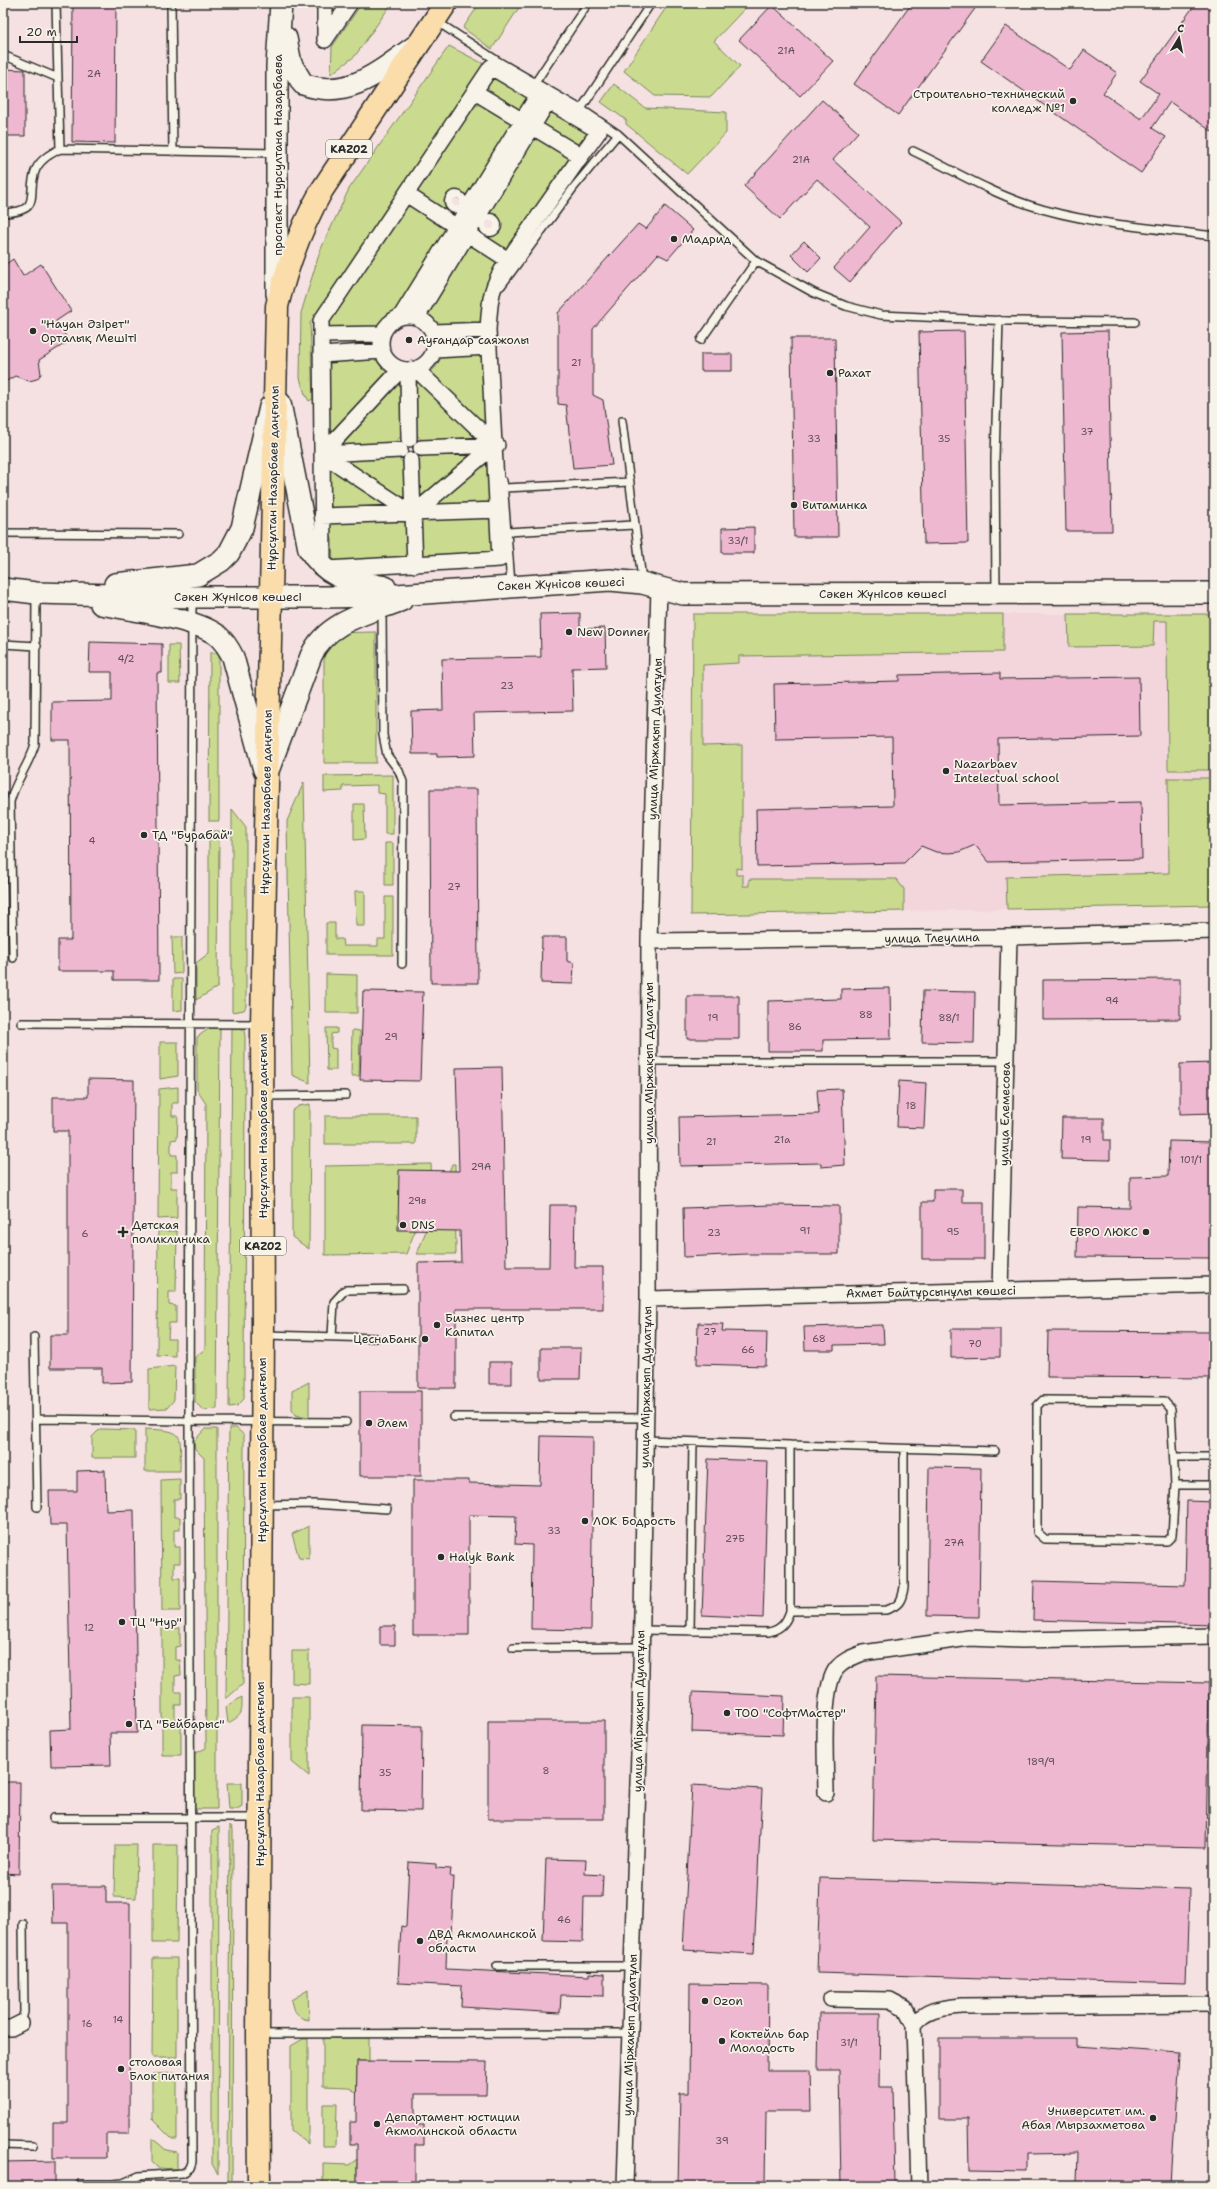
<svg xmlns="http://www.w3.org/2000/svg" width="1217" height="2189" font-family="'Shantell Sans',sans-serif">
	<rect width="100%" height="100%" fill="#f5e1e1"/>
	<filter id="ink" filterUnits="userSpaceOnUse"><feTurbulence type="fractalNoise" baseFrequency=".025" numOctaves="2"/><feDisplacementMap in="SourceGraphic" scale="8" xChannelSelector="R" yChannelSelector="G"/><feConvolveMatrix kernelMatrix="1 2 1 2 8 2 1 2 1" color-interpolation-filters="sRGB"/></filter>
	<g filter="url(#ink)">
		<path fill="#f3d5dc" d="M693 614H1214V905L691 915Z"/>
		<path fill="#cadb90" stroke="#7a835e" d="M362 3H392L355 56 331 74 332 47Z
			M480 3H522L492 49 463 28Z
			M669 3H750L714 41 740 66 711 97 655 96 624 71Z
			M449 46 484 64 310 323 313 399 309 401 305 394 300 378 301 313 320 251 349 189Z
			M495 72 533 95 522 114 490 94 487 83Z
			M614 84 645 108 726 112V133L687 174 626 124V120L601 102Z
			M482 104 515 124 465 207 461 204 460 199 454 197 451 199 447 212 414 192 470 107Z
			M549 104 595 131 582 150 538 123Z
			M531 133 574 159 509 252 486 237 489 232 494 230 496 223 494 220 486 221 480 217Z
			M407 203 450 230 402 310 388 315 377 329H324Z
			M466 239 502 263 485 325 439 326 432 318 423 312Z
			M485 352 489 433 428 374 436 367 443 354Z
			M375 357 381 367 389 374 324 445V359Z
			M400 379 402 435 395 443 337 449Z
			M415 379 483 441 425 444 417 435Z
			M482 449 420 504 417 463 425 453Z
			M489 453 491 504 428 508Z
			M396 455 403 463 406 504 337 458Z
			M325 460 397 510H325Z
			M492 513 495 555 423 560 420 518Z
			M407 518 408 562 333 564 332 538H326L325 520Z
			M693 614H1003V652L739 656V663L703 665V746L742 745V869L736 868V875H743V886H749V879H896L904 889V911L691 915Z
			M1068 614H1214V770H1168L1167 621H1154L1153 646 1069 647Z
			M376 632V763H324V633Z
			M169 645H179L180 683H169Z
			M210 653H219V821H209Z
			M393 775V834H385V794L377 793V785L343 786V791L324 792V776Z
			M1168 778H1214V905L1007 909 1006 877 1169 873Z
			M304 782 310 1083 292 1075 287 821Z
			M354 804H364L365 839 354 840Z
			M232 809 246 827V1006L244 1010 232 1012Z
			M209 831H219L218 987 196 1000V963L209 953Z
			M385 843H393V885H385Z
			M355 891H365V926H356Z
			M385 897H393V955H326V923H335V939H342L343 946H378V939H385Z
			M172 937H182V973L173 974Z
			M326 974 357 975V1013H326Z
			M173 979H182V1010L173 1011Z
			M210 1028H220L217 1409 203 1410 195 1402V1357L205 1349 206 1104 197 1090V1037Z
			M232 1028H241L244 1031 245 1036 244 1399 237 1406 229 1407Z
			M326 1028H337V1033L331 1034V1048L336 1049V1070H327Z
			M352 1030 360 1031 359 1076H351Z
			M160 1042H178V1076L160 1079Z
			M178 1087V1103H172V1116H178L177 1139 171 1140V1155H177V1172H171V1188H177V1218L158 1219 159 1089Z
			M310 1104 309 1249 292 1237V1111L299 1106Z
			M325 1116H416V1144H325Z
			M431 1164 432 1187 406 1254 325 1255V1166Z
			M452 1164H455L456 1254H417Z
			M158 1231H177L176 1292H169V1305L176 1306V1323H169L168 1339H175V1356L157 1355Z
			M175 1366 174 1400 167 1408 149 1409V1369Z
			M309 1382V1417L296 1415 292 1409V1391Z
			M229 1428H236L244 1435 243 1684 226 1699Z
			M103 1429 135 1430V1458H92V1437L98 1431Z
			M145 1429C187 1431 180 1432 180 1471H145Z
			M205 1429H217V1809H194V1754L206 1748 204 1458 195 1449 194 1441Z
			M180 1479V1499H174V1517H180V1530H174V1547H180V1563H174V1578H180V1611H162L161 1480Z
			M309 1526V1559L299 1558 292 1534Z
			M162 1628H180V1646L175 1647V1660H180L181 1675 175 1676V1692H181V1705H175V1724H181V1755H162Z
			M292 1651H309V1684L292 1683Z
			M242 1697C242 1713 243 1715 228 1723L226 1707Z
			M292 1697H309V1776L292 1762Z
			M227 1783H242V1806L237 1809H229Z
			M230 1825 233 1829 232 2186H228Z
			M219 1827 218 2174 212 2164V1830Z
			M115 1845H137L136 1898 114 1897Z
			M153 1845H178L177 1943H153Z
			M153 1958H177V2057H152Z
			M308 1990 309 2020C297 2018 293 2012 291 2000Z
			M323 2038H369V2061H357V2093L348 2087 323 2086Z
			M303 2039H308V2144L291 2130V2046Z
			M177 2073V2139H172L152 2119V2074Z
			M323 2104H337L336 2146H323Z
			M152 2138 166 2150 177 2152V2169L158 2168 152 2162Z
			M357 2159V2186H323V2164L349 2165Z"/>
		<path fill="#efb8d1" stroke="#2b2b2b" d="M73 3H116L115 143 72 142Z
			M912 3H979L898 115 854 84Z
			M1196 3H1214V133L1170 102 1152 128 1166 137 1141 173 981 61 1006 26 1070 70 1084 50 1117 73 1103 93 1141 119 1159 94 1140 81Z
			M772 5 833 61 800 96 739 40Z
			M3 69 25 70V136H3Z
			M822 100 858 132 833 160 901 222 850 282 834 268 870 227 817 179 780 219 744 186Z
			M665 206 693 230 668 259 658 254 593 329V395L603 400 612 465 573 468 566 405 558 404V313L638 224 646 229Z
			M804 241 821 258 808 272 791 255Z
			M13 259 23 276 41 264 71 311 56 321 69 341 39 360 41 374 37 379 29 381 15 376 3 383V266Z
			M964 331 968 543 924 544 919 332Z
			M1108 331 1112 531H1066L1062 332Z
			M791 338H835L838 537H794Z
			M701 354H732V371H701Z
			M754 527V553H722V528Z
			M580 613V629L605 628 606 667 572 668 573 711 474 713 475 756 437 757V754H412L411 711 443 710 442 659 541 657 540 614Z
			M90 642 162 644V673H157L159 980H114V971H58V940H71L70 740H52V702L112 701V672H89Z
			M1000 673V679L1139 677 1140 736 998 739 999 805 1141 802 1142 859 989 862 975 845 959 852 949 853 936 852 921 846 904 863 757 866 756 809 893 806 892 737 775 739 774 684 899 681V675Z
			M430 789H477L478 983H431Z
			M542 937H567V961L574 963 573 984 541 983Z
			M1180 979V1019L1043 1020V980Z
			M890 988 891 1039 823 1040V1051H768V1001L841 999V989Z
			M363 991 423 992 420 1081 360 1080Z
			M923 991 975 992 974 1043 922 1042Z
			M687 996H739V1039H687Z
			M1214 1063V1113L1180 1114V1064Z
			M502 1067 506 1267H549L550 1205H575L574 1267H603V1309H456V1388H418V1263L461 1262 460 1231 398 1230 399 1170 459 1171 456 1068Z
			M88 1079 134 1080 132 1382 102 1383V1368H50V1335H68V1131H53V1097H88Z
			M899 1081 926 1083 924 1128 897 1127Z
			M842 1089 845 1165 821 1167V1163L680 1166 679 1117 819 1114 817 1090Z
			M1062 1118H1104V1140H1110V1160L1061 1159Z
			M1169 1141 1214 1142V1258L1077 1257 1078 1207 1130 1208V1177L1168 1176Z
			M933 1189H962V1202H984V1259H922V1202H933Z
			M772 1205 839 1206V1254H746L684 1257 683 1208Z
			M698 1323 723 1324 722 1331 767 1332 766 1366 697 1364Z
			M883 1325 884 1344 834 1345V1350H805L804 1327Z
			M951 1329H1000V1357L951 1358Z
			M1048 1331 1214 1332V1378L1047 1377Z
			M541 1348H581L580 1379H541Z
			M489 1362H512V1384H489Z
			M360 1391H421V1476H360Z
			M541 1436 593 1437 591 1630 531 1629 532 1545 515 1544 516 1516 469 1515V1635H413V1480H469V1483L540 1485Z
			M708 1459 768 1461 763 1618 702 1615Z
			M929 1467 981 1468 979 1617 927 1616Z
			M105 1470 106 1511 134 1510 137 1733H110L111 1765 51 1766 50 1730 71 1729 67 1525H50L49 1491H77V1471Z
			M1187 1501 1214 1502V1625L1033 1620 1034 1581 1185 1585Z
			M380 1626H395V1645H380Z
			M876 1676 1209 1683 1206 1847 873 1840Z
			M693 1692 784 1696 783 1735 692 1732Z
			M488 1721H604V1819H488Z
			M362 1725 422 1726 421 1811 361 1810Z
			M3 1782H20L19 1874 3 1873Z
			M692 1785 762 1789 754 1954 683 1950Z
			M546 1859 586 1860 585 1874 603 1875 602 1897H584L583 1942 543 1941Z
			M409 1862 436 1864V1868L451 1869 450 1877H454L451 1935H447L446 1969 589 1976V1973L604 1974V1996L561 1995 560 2013 461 2007 462 1986 398 1983 401 1926 406 1927Z
			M820 1878 1189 1889 1186 1984 817 1973Z
			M52 1886H106V1903H130L129 2134H106V2158H53V2123H68V1923H53Z
			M690 1984 768 1985 767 2070H810L811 2111H766L765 2186H678L680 2093H689Z
			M819 2013H880L879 2087H893L895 2186H841L839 2070H818Z
			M939 2038H1077V2046L1179 2053 1171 2186 1077 2182 1078 2153 1028 2154V2171L969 2170 968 2119H939Z
			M357 2061 487 2062 486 2094H415V2125H424V2145H415V2185H357V2144H350V2122H356Z
			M55 2161V2186H3V2162Z"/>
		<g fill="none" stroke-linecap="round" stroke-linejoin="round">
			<defs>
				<path id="lane" d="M56 3 58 78
					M171 3 173 152
					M436 21 496 60 581 109 618 134 756 261 814 293 846 306 881 315 1009 321 1135 322
					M3 55 58 78 60 149 276 153
					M535 83 588 3
					M581 109 651 3
					M913 151C951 169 989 192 1029 205 1085 224 1155 228 1214 236
					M3 213C45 211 25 194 36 169 41 159 50 154 60 149
					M501 286 574 187 618 134
					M701 340 756 261
					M622 421 642 580
					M503 481 511 584
					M504 488 630 482
					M507 532 634 525
					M3 533 178 534
					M996 592 995 458 999 320
					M382 610 383 735 387 755 399 771 403 782 402 964
					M3 644 37 646
					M13 958 10 802C15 781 29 765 35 744L36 595
					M21 1023 260 1024
					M649 1061H1006
					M265 1096 346 1095
					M265 1335 376 1338
					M332 1336 334 1302 345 1290 403 1289
					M34 1337 37 1507
					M454 1417 646 1418
					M36 1419 189 1421 192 599
					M790 1445 995 1451
					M1174 1457H1214
					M1175 1485 1172 1536 1167 1541 1045 1539 1037 1532V1406L1043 1400 1164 1401 1171 1409 1175 1485H1214
					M264 1505 314 1504 387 1509
					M790 1611 886 1610C899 1606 902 1601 904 1587V1449
					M641 1630 769 1632C781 1629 786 1623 790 1611V1445L645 1440
					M690 1631 693 1442
					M513 1648 641 1647
					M53 1818H258
					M497 1966H633
					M21 2023 24 2012 23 1924
					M260 2034 630 2033
					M3 2145 33 2146
					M80 2184H113L123 2183 139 2176 183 2173 190 2168 192 2162 189 1421 346 1422"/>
				<path id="street" d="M325 40 350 3
					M325 40V3
					M475 92 581 156 508 260
					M548 101 599 131 581 156
					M452.5 202a3.5 3.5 0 1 1 7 0a3.5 3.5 0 1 1-7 0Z
					M486.5 225a3.5 3.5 0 1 1 7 0a3.5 3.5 0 1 1-7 0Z
					M381 343a27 27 0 1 1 54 0a27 27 0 1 1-54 0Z
					M401 316 538 95 548 101 417 317
					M434 332 488 330
					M321 335V321L491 67 538 95
					M435 350 489 347
					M321 355 382 351
					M401 369 322 454 413 514 495 445 416 369
					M408 370 409 439
					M421 448 497 445
					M322 454 400 450
					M411 460 415 565
					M322 516 498 510
					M323 559 321 335 382 334
					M327 569 500 559 488 330C490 298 490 288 508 260L406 194
					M649 941 1009 937 1214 931
					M1000 1291 1009 937
					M648 1299 1214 1285
					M826 1793C826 1766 820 1688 837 1668 844 1660 853 1657 863 1653L969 1638 1021 1640 1214 1636
					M831 1999 890 2000 905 2008 914 2025
					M3 2028H11L21 2023
					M625 2186 640 1721 648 1299 649 941 659 588
					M919 2186 914 2025C925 2009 943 2008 961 2006L1214 2004"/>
				<path id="secondary" d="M286 38 291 64 303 84C350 101 382 69 418 44
					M277 294V66L281 3
					M280 403 309 549C328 581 352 580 385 587
					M115 584 198 575 221 561 229 553 242 528 270 407
					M3 589 36 593 192 597H321L382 596 610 580 642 583 683 594 1214 593
					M101 604C131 610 194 618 217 635 224 641 229 649 233 657L264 770
					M269 768 311 656C326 621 369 613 402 600"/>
				<path id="highway" d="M259 2186 258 2034 263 1335 262 1024 277 306C287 266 301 227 322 190L446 3"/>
			</defs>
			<use href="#lane" stroke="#2b2b2b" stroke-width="10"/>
			<use href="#street" stroke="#2b2b2b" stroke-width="18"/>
			<use href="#secondary" stroke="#2b2b2b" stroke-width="24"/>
			<use href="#highway" stroke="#2b2b2b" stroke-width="25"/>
			<use href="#lane" stroke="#f7f3e8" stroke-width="7"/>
			<use href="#street" stroke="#f7f3e8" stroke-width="15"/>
			<use href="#secondary" stroke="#f7f3e8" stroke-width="21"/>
			<use href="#highway" stroke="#faddab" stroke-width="22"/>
		</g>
	</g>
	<g fill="#2b2b2b" stroke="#f7f3e8" stroke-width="1.5">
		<circle cx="1073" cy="101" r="4"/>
		<circle cx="674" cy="239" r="4"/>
		<circle cx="33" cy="331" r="4"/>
		<circle cx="409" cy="340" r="4"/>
		<circle cx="830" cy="373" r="4"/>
		<circle cx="794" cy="505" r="4"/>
		<circle cx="569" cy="632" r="4"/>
		<circle cx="946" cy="771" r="4"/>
		<circle cx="144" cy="835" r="4"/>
		<circle cx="403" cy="1225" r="4"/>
		<path d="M121 1226h4v4h4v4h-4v4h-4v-4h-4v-4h4z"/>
		<circle cx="1146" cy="1232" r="4"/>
		<circle cx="437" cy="1325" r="4"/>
		<circle cx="425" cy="1339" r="4"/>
		<circle cx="369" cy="1423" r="4"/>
		<circle cx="585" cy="1521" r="4"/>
		<circle cx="441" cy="1557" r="4"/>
		<circle cx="122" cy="1622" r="4"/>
		<circle cx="727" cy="1713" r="4"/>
		<circle cx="129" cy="1724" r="4"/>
		<circle cx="420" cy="1941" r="4"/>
		<circle cx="705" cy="2001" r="4"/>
		<circle cx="722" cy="2041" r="4"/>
		<circle cx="121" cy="2069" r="4"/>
		<circle cx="1153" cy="2118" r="4"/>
		<circle cx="377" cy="2124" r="4"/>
	</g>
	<g text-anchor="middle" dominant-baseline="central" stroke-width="3.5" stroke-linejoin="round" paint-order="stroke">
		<g font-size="10" fill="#5c4e54">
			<text x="786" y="50">21А</text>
			<text x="94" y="73">2А</text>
			<text x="801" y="159">21А</text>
			<text x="576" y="362">21</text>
			<text x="1087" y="431">37</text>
			<text x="814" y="438">33</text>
			<text x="944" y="438">35</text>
			<text x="738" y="540">33/1</text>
			<text x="126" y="658">4/2</text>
			<text x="507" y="685">23</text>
			<text x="92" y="840">4</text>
			<text x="454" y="886">27</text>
			<text x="1112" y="1000">94</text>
			<text x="866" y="1014">88</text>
			<text x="713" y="1017">19</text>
			<text x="949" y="1017">88/1</text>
			<text x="795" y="1026">86</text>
			<text x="391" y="1036">29</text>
			<text x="911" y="1105">18</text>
			<text x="782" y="1139">21а</text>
			<text x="1086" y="1139">19</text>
			<text x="711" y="1141">21</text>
			<text x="1191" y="1159">101/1</text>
			<text x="481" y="1166">29А</text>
			<text x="417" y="1200">29в</text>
			<text x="805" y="1230">91</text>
			<text x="953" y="1231">95</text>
			<text x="714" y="1232">23</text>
			<text x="85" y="1233">6</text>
			<text x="710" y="1331">27</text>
			<text x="819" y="1338">68</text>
			<text x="975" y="1343">70</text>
			<text x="748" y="1349">66</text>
			<text x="554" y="1530">33</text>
			<text x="735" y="1538">27Б</text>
			<text x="954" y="1542">27А</text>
			<text x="89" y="1627">12</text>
			<text x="1041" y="1761">189/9</text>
			<text x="546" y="1770">8</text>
			<text x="385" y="1772">35</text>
			<text x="564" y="1919">46</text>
			<text x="118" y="2019">14</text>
			<text x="87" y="2023">16</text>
			<text x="849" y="2042">31/1</text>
			<text x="722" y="2140">39</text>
		</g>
		<g fill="#f7f3e8" stroke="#686764" stroke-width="1">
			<rect x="326" y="140" width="46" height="18" rx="3"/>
			<rect x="240" y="1237" width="46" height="18" rx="3"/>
		</g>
		<g font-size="11" font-weight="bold" fill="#2b2b2b">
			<text x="349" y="149">KАZ02</text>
			<text x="263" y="1246">KАZ02</text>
		</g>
		<g font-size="12" fill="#2b2b2b" stroke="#f7f3e8" text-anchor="start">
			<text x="1065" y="94" text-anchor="end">Строительно-технический<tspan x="1065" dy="14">колледж №1</tspan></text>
			<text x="682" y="239">Мадрид</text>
			<text x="41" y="324">"Науан Әзірет"<tspan x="41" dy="14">Орталық Мешіті</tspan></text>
			<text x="417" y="340">Ауғандар саяжолы</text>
			<text x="838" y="373">Рахат</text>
			<text x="802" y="505">Витаминка</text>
			<text x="577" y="632">New Donner</text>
			<text x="954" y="764">Nazarbaev<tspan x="954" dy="14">Intelectual school</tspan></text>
			<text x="152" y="835">ТД "Бурабай"</text>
			<text x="132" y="1225">Детская<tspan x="132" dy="14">поликлиника</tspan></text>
			<text x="411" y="1225">DNS</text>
			<text x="1138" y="1232" text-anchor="end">ЕВРО ЛЮКС</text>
			<text x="445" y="1318">Бизнес центр<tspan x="445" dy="14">Капитал</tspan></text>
			<text x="417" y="1339" text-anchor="end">ЦеснаБанк</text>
			<text x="377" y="1423">Әлем</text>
			<text x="593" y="1521">ЛОК Бодрость</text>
			<text x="449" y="1557">Halyk Bank</text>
			<text x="130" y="1622">ТЦ "Нур"</text>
			<text x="735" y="1713">ТОО "СофтМастер"</text>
			<text x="137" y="1724">ТД "Бейбарыс"</text>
			<text x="428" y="1934">ДВД Акмолинской<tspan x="428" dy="14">области</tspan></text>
			<text x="713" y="2001">Ozon</text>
			<text x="730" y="2034">Коктейль бар<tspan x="730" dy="14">Молодость</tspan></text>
			<text x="129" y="2062">столовая<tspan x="129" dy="14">Блок питания</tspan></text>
			<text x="1145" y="2111" text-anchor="end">Университет им.<tspan x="1145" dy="14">Абая Мырзахметова</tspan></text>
			<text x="385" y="2117">Департамент юстиции<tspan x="385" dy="14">Акмолинской области</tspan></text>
		</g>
		<g font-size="12" fill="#2b2b2b" stroke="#f7f3e8">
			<text transform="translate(278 155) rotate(-90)">проспект Нурсултана Назарбаева</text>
			<text transform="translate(273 478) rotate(-89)">Нұрсұлтан Назарбаев даңғылы</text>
			<text transform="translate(561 584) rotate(-2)">Сәкен Жүнісов көшесі</text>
			<text x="883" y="594">Сәкен Жүнісов көшесі</text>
			<text x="238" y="597">Сәкен Жүнісов көшесі</text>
			<text transform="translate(655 739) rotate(-88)">улица Міржақып Дулатұлы</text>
			<text transform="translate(266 802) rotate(-89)">Нұрсұлтан Назарбаев даңғылы</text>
			<text transform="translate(932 938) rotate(-1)">улица Тлеулина</text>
			<text transform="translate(649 1063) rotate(-90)">улица Міржақып Дулатұлы</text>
			<text transform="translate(1005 1114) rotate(-89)">улица Елемесова</text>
			<text transform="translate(263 1126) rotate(-90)">Нұрсұлтан Назарбаев даңғылы</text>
			<text transform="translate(931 1292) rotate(-1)">Ахмет Байтұрсынұлы көшесі</text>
			<text transform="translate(646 1387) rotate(-89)">улица Міржақып Дулатұлы</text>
			<text transform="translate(262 1450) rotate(-90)">Нұрсұлтан Назарбаев даңғылы</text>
			<text transform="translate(639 1711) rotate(-89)">улица Міржақып Дулатұлы</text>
			<text transform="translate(260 1774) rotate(-90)">Нұрсұлтан Назарбаев даңғылы</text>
			<text transform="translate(630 2035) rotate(-88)">улица Міржақып Дулатұлы</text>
		</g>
	</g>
	<rect width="1217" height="2189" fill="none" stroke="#f7f3e8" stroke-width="16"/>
	<rect x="8" y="8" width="1201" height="2173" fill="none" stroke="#2b2b2b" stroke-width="1.5" filter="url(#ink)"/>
	<g transform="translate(1179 38) rotate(10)" stroke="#f7f3e8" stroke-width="3" paint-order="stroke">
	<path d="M0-3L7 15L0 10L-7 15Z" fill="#2b2b2b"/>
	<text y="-6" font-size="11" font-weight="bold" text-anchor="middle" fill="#2b2b2b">С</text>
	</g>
	<path d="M20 36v6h57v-6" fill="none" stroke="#2b2b2b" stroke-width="2"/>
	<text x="26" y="36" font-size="12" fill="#2b2b2b" stroke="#f7f3e8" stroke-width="3" paint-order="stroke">20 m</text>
</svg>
